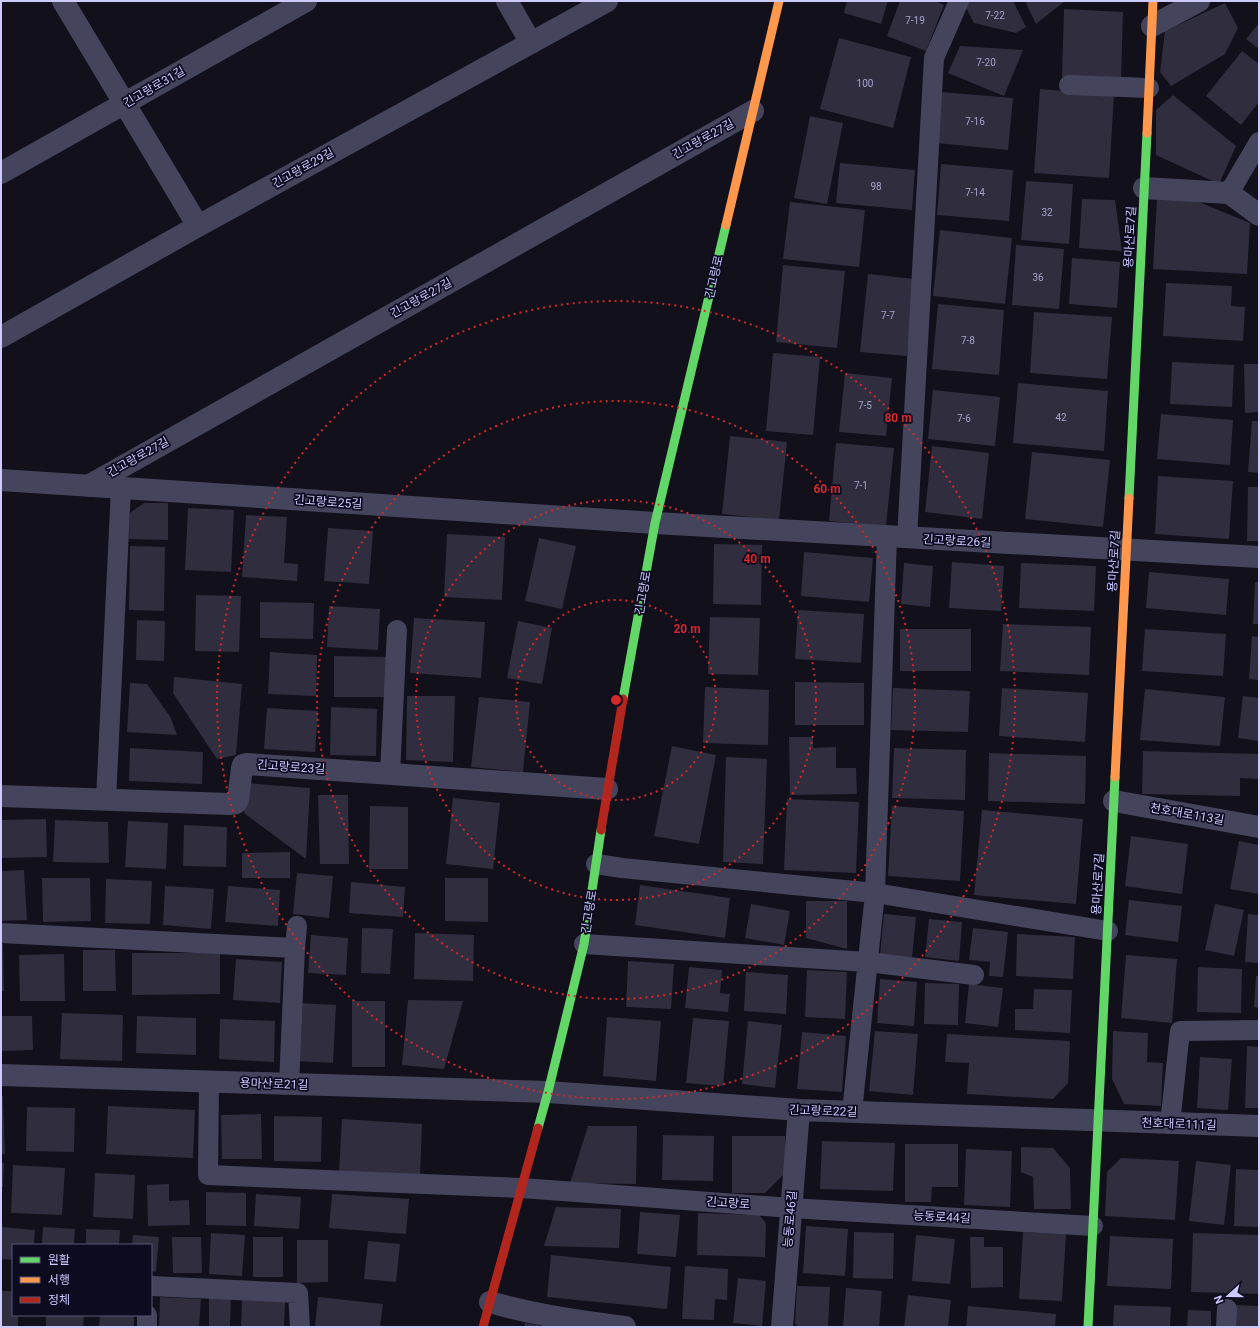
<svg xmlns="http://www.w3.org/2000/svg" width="1260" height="1328" font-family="Roboto,'Noto Sans KR',sans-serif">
	<rect width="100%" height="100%" fill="#11101b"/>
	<path fill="#2f2d3e" d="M847 1H888L881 24 844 13Z
		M900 1H935L944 5 926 51 887 36Z
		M969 1H1013L1026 27 1016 33 974 23 966 8Z
		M1025 1H1065L1036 24Z
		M1225 3 1238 28 1225 54 1171 86 1160 72 1165 31Z
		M1064 9 1123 12 1121 80 1062 77Z
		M1259 23V49L1246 39Z
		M839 38 911 57 893 128 820 109Z
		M960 46 1023 50 1004 96 948 73Z
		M1242 51 1259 64V102L1241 125 1206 96Z
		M1040 89 1114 95 1109 178 1034 173Z
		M941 92 1013 98 1008 150 937 143Z
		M1173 95 1236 146 1219 184 1156 155V110Z
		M810 116 843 123 827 204 794 198Z
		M840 163 915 170 912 210 836 203Z
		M941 164 1013 170 1009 221 937 215Z
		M1026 181 1073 184 1069 244 1021 240Z
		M1157 198 1194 200 1250 223 1247 274 1153 269Z
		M1082 199 1115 200 1122 251 1079 248Z
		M790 202 865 210 859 267 783 259Z
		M940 230 1012 238 1005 304 933 296Z
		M1016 245 1064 249 1059 309 1012 305Z
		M1072 258 1120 262 1117 308 1069 304Z
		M783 265 845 271 837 348 776 342Z
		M868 274 915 279 907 356 860 352Z
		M1166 283 1232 286 1231 306 1245 307 1243 341 1163 336Z
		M938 304 1004 310 999 375 932 369Z
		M1034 312 1112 317 1107 379 1030 373Z
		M773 353 820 357 813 435 766 431Z
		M1172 362 1234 365 1232 407 1170 404Z
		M1244 364H1259V412L1245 413Z
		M845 373 892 378 886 436 839 432Z
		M1018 383 1108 391 1104 451 1013 443Z
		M933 390 1000 397 995 446 928 439Z
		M1161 414 1233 420 1230 465 1157 459Z
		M1252 421H1259V473L1248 472Z
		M730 436 787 442 779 520 722 514Z
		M836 443 894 448 886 526 829 521Z
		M932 446 989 453 982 519 925 512Z
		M1032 452 1110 460 1103 527 1025 519Z
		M1158 476 1233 481 1229 539 1155 534Z
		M1248 487H1259V541H1247Z
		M144 503H168V540L129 539 130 513Z
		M188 508 234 510 231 572 185 570Z
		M246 515 287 517 284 563 298 564 297 581 242 577Z
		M328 528 373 531 369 584 324 581Z
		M447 534 505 537 502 600 444 597Z
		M539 538 576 546 562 609 525 601Z
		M714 544 762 545 761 605 713 604Z
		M130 546 165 547 164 611 129 610Z
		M804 552 873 558 869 602 801 596Z
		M952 562 1004 566 1001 611 949 608Z
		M904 563 933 566 930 607 901 604Z
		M1021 563 1096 566 1094 611 1019 608Z
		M1149 572 1229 579 1226 615 1146 608Z
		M1255 582H1259V624H1253Z
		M196 595 241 596 239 652 195 651Z
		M260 602 314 603 313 639 260 638Z
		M329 606 380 609 378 650 327 647Z
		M798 610 864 614 861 663 795 659Z
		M710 617 760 618 758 675 708 674Z
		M414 618 485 622 481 678 410 673Z
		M137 620 165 621 164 661 136 660Z
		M518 621 552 628 542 684 507 678Z
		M1003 624 1091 627 1089 675 1000 671Z
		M900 629H971V671H900Z
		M1145 629 1226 634 1223 676 1142 671Z
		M1252 636 1259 637V680L1249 679Z
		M270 652 317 655 316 696 268 694Z
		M334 656 386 657 385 697H334Z
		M174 677 242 684 236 755 217 759 173 693Z
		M795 682 864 683V725H795Z
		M130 683 147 684 171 718 177 735 127 732Z
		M705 687 769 690 768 745 703 743Z
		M893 688 970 691 968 732 891 730Z
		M1002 688 1088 693 1085 742 999 736Z
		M1145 689 1225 697 1220 746 1140 740Z
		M407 696H455L453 762 406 760Z
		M1243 696 1259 698V741L1238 738Z
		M479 697 530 702 523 772 471 767Z
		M331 707 377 709 376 756 330 755Z
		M267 708 318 711 315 752 264 749Z
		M789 737H813V748L836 747V768H856L857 794 790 795Z
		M672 746 716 755 699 844 654 836Z
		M130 748 203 752 202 784 129 781Z
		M894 748 966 750 965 800 892 798Z
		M1143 751 1259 754V779L1240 778V796L1142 794Z
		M989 753 1086 756 1085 804 988 801Z
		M726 757 767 759 763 864 723 862Z
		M246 783 310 788 306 859 244 813Z
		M318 795H348L349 864H320Z
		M453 798 500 803 493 869 446 864Z
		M787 799 859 802 856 873 784 870Z
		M370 806 408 807V869H369Z
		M892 806 964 811 960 881 888 876Z
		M982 810 1083 819 1076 904 974 895Z
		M46 819 47 857 1 858V820Z
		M55 820 108 822 109 863 53 862Z
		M128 821 168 823 166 869 125 867Z
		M184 825 227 827 226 867 183 866Z
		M1131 836 1188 844 1182 894 1125 886Z
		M1239 841 1259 845V894L1230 889Z
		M290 852V878H242V853Z
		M24 870 27 920 1 921V871Z
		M297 873 333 876 329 918 293 914Z
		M42 878H90L91 921 43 922Z
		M445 878H488V922L445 921Z
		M106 879 152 881 150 924 105 923Z
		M351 882 405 887 403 917 349 913Z
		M640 885 730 898 725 938 635 925Z
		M165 886 214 889 211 929 163 925Z
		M228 886 280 890 278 926 225 922Z
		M1129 900 1182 906 1178 942 1125 935Z
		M806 901H847V949L806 938Z
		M751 904 790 911 784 945 745 938Z
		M1215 904 1244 910 1234 956 1205 950Z
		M884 914 916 917 912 958 880 955Z
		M1248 914 1259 915V963L1245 962Z
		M929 919 962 922 959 961 925 957Z
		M362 928 393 929 390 974 361 973Z
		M973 928 1008 932 1003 977 989 976 990 962 969 960Z
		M415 933 474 935 473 981 414 979Z
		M1017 934 1075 937 1073 979 1016 976Z
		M311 935 348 938 346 975 308 973Z
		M1 944H3L4 991H1Z
		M83 950H115L116 991H83Z
		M132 953H220V994L132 995Z
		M64 954 65 1001H20L19 955Z
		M1126 955 1177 959 1172 1023 1121 1018Z
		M236 959 282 962 280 1003 233 1000Z
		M628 961 674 964 671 1009 626 1007Z
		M689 967 722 970 720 993 730 994 728 1012 685 1008Z
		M1198 967 1242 969 1241 1013 1197 1012Z
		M807 970 847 972 845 1019 805 1017Z
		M746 972 788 975 786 1014 744 1011Z
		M1256 976H1259V1008L1254 1007Z
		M880 979 917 982 914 1026 877 1023Z
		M925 983 959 984 958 1025 924 1024Z
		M969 984 1003 988 998 1027 965 1023Z
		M1034 989 1072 990 1070 1033 1015 1030V1009H1033Z
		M408 1000 463 1001 444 1069 402 1065Z
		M352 1001H385V1067H352Z
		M300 1003 336 1005 333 1063 297 1061Z
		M62 1013 123 1015 122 1061 60 1059Z
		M1 1016H32L33 1050 1 1051Z
		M137 1016 196 1018V1055L136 1053Z
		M607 1017 661 1021 656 1081 603 1076Z
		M693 1018 729 1021 723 1086 686 1083Z
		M220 1019 275 1021 274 1062 219 1059Z
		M748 1021 782 1025 775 1088 742 1084Z
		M875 1031 918 1034 913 1095 869 1091Z
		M1113 1031 1148 1033 1147 1062 1163 1063 1161 1106 1124 1104 1112 1079Z
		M802 1032 846 1036 842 1092 797 1089Z
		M947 1034 1070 1041 1068 1083 1053 1099 967 1094 969 1063 945 1062Z
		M1247 1046 1259 1047V1108H1245Z
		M1200 1057 1232 1059 1228 1110 1197 1108Z
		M1 1096H3L5 1154H1Z
		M108 1106 195 1110 193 1158 106 1154Z
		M27 1107 75 1108 74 1152 26 1151Z
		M261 1114 262 1159H222L221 1115Z
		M274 1116 322 1117 321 1162 274 1161Z
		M342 1119 422 1124 420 1176 339 1172Z
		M588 1126H637L636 1184 570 1183Z
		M663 1135 714 1136 713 1181 662 1180Z
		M732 1136H785L786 1172 765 1193H732Z
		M822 1141 895 1143 893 1191 820 1189Z
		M905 1144H958V1187H932L931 1202H905Z
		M1021 1147 1053 1148 1070 1168 1071 1209H1034L1033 1177 1021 1172Z
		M966 1149 1012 1151 1010 1207 964 1205Z
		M1121 1158 1179 1161 1175 1220 1105 1216 1107 1172Z
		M1196 1161 1231 1165 1224 1225 1189 1221Z
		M1 1163H4L3 1187H1Z
		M13 1165 65 1168 62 1215 11 1213Z
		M1236 1169 1259 1170V1227L1234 1226Z
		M95 1173 135 1175 133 1219 93 1217Z
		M169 1184V1201L189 1200 190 1225 148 1226 147 1185Z
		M206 1192 246 1193V1226L206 1225Z
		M256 1194 301 1197 299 1229 254 1226Z
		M332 1194 409 1199 406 1234 329 1228Z
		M556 1207 621 1209 619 1248 544 1246Z
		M640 1212 680 1215 676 1257 637 1254Z
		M698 1213 759 1215 766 1223 765 1257 697 1255Z
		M806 1226 848 1229 845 1276 803 1273Z
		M1 1227 35 1230 34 1245H13V1260L1 1259Z
		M43 1227 75 1229 74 1245H42Z
		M86 1229 120 1230 119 1245H86Z
		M854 1232 894 1233 893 1279 853 1278Z
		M1023 1232 1066 1234 1062 1301 1019 1299Z
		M211 1233 245 1235 242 1276 209 1274Z
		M1193 1233 1259 1235V1294L1191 1292Z
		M133 1235 159 1237 156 1272 151 1271V1245H132Z
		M916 1235 955 1239 950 1284 912 1281Z
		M1110 1236 1173 1239 1171 1289 1107 1286Z
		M172 1237H201L202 1273H173Z
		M253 1237H283V1277H253Z
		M970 1237H984V1247H1003V1287L971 1288Z
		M297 1240H328V1282L297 1283Z
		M368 1241 400 1244 396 1282 364 1279Z
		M551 1255 671 1267 667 1309 547 1297Z
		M685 1266 728 1269 727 1300 715 1299 714 1320 682 1319Z
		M738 1278 766 1281 762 1326 733 1323Z
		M797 1286 830 1287 828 1327H798L795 1323Z
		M846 1288 882 1291 879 1327H843Z
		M1 1291H13V1315H18V1327H1Z
		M908 1295 951 1300 948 1327H904Z
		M160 1297 201 1299 199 1327H159Z
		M209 1297H231L230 1327H209Z
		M318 1297 383 1304 380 1327H315Z
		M242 1300 285 1302 284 1327H241Z
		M1114 1305 1171 1307 1170 1327H1113Z
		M1236 1305 1259 1306V1327H1235Z
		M968 1306 1056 1314 1055 1327H966Z
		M1188 1310 1211 1311V1327H1187Z
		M46 1315H84L83 1327H46Z
		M100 1315H134V1327H99Z
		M525 1323 542 1326V1327H524Z"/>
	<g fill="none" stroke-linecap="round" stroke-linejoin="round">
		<path stroke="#44455d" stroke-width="20" d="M1069 85 1149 88
			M1229 193 1259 142
			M907 538 934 58 959 1
			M390 774 397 630
			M106 800 121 488
			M596 864 622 868 875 893 1108 931
			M1 933 295 948 289 1084
			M584 944 868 962 974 975
			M295 948 297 926
			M209 1082 208 1175 522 1188 791 1208 1093 1226
			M852 1112 875 893 887 536
			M1170 1124 1180 1031 1259 1030
			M151 1286 298 1293 300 1327
			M147 1315V1327
			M1226 1327 1227 1309"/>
		<path stroke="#44455d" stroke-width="22" d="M63 1 198 226
			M507 1 531 43
			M1152 26 1199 1
			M1 173 306 1
			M1144 188 1229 193 1259 215
			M1 337 198 226 607 1
			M1 480 655 523 1259 557
			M88 486 753 111
			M1 796 229 804 236 803 238 800 242 768 243 765 247 764 607 789
			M1114 801 1259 827
			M1 1075 548 1092 799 1110 1259 1126
			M490 1302C534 1315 579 1321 625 1327
			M782 1327 799 1110"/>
		<path stroke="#63d668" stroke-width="9" d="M1129 498 1147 133
			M623 699 655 523 726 225
			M538 1128 548 1092 584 944 601 830
			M1088 1327 1115 777"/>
		<path stroke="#ff974d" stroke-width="9" d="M1147 133 1153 1
			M726 225 779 1
			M1115 777 1129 498"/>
		<path stroke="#b3261e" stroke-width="9" d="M601 830 623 699
			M483 1327 538 1128"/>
	</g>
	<g fill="none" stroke="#d62828" stroke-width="2" stroke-dasharray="2 4">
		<circle cx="616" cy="700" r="100"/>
		<circle cx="616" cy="700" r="200"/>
		<circle cx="616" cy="700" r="299"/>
		<circle cx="616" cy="700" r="399"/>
	</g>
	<g text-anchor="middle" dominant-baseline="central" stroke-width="3.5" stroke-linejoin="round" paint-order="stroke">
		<g font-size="10" fill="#a6a3cf">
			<text x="995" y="15">7-22</text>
			<text x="915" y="20">7-19</text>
			<text x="986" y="62">7-20</text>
			<text x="865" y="83">100</text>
			<text x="975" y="121">7-16</text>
			<text x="876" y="186">98</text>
			<text x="975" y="192">7-14</text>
			<text x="1047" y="212">32</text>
			<text x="1038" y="277">36</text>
			<text x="888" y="315">7-7</text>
			<text x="968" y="340">7-8</text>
			<text x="865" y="405">7-5</text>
			<text x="1061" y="417">42</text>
			<text x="964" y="418">7-6</text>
			<text x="861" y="485">7-1</text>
		</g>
		<g font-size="12" fill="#cdcaff" stroke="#0d0b20">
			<text transform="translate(154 87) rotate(-30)">긴고랑로31길</text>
			<text transform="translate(703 139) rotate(-29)">긴고랑로27길</text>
			<text transform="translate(303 168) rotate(-29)">긴고랑로29길</text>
			<text transform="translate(1130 237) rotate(-87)">용마산로7길</text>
			<text transform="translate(714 277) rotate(-77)">긴고랑로</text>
			<text transform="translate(421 298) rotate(-29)">긴고랑로27길</text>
			<text transform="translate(138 457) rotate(-29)">긴고랑로27길</text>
			<text transform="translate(328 502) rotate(4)">긴고랑로25길</text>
			<text transform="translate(957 541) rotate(3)">긴고랑로26길</text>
			<text transform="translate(1114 561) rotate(-87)">용마산로7길</text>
			<text transform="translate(643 593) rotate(-80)">긴고랑로</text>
			<text transform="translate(291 767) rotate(4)">긴고랑로23길</text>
			<text transform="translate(1187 814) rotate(10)">천호대로113길</text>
			<text transform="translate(1098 884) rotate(-87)">용마산로7길</text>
			<text transform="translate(589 912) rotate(-81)">긴고랑로</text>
			<text transform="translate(274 1084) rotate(2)">용마산로21길</text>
			<text transform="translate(823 1111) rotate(2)">긴고랑로22길</text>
			<text transform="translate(1179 1124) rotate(2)">천호대로111길</text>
			<text transform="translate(728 1203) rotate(4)">긴고랑로</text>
			<text transform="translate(942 1217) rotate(3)">능동로44길</text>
			<text transform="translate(790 1219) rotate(-85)">능동로46길</text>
		</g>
	</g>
	<circle cx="616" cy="700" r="6" fill="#d62828" stroke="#0d0b20" stroke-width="2"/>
	<g font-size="12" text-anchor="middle" font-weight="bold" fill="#d62828" stroke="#0d0b20" stroke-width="3.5" stroke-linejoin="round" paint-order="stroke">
		<text x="898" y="422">80 m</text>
		<text x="827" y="493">60 m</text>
		<text x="757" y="563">40 m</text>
		<text x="687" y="633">20 m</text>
	</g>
	<rect width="1260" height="1328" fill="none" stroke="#cdcaff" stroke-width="4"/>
	<rect x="12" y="1244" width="140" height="72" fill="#0d0b20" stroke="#5a5779"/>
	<rect x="20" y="1257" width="20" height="6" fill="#63d668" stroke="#5a5779"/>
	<text x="48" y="1264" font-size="12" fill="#cdcaff">원활</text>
	<rect x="20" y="1277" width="20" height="6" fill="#ff974d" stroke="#5a5779"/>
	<text x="48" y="1284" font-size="12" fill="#cdcaff">서행</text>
	<rect x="20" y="1297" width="20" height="6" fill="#b3261e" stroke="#5a5779"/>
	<text x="48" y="1304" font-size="12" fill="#cdcaff">정체</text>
	<g transform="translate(1228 1296) rotate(249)" stroke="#0d0b20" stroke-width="3" paint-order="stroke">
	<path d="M0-3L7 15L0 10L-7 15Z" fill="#cdcaff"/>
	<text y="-6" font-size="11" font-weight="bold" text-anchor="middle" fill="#cdcaff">N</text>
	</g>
</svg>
